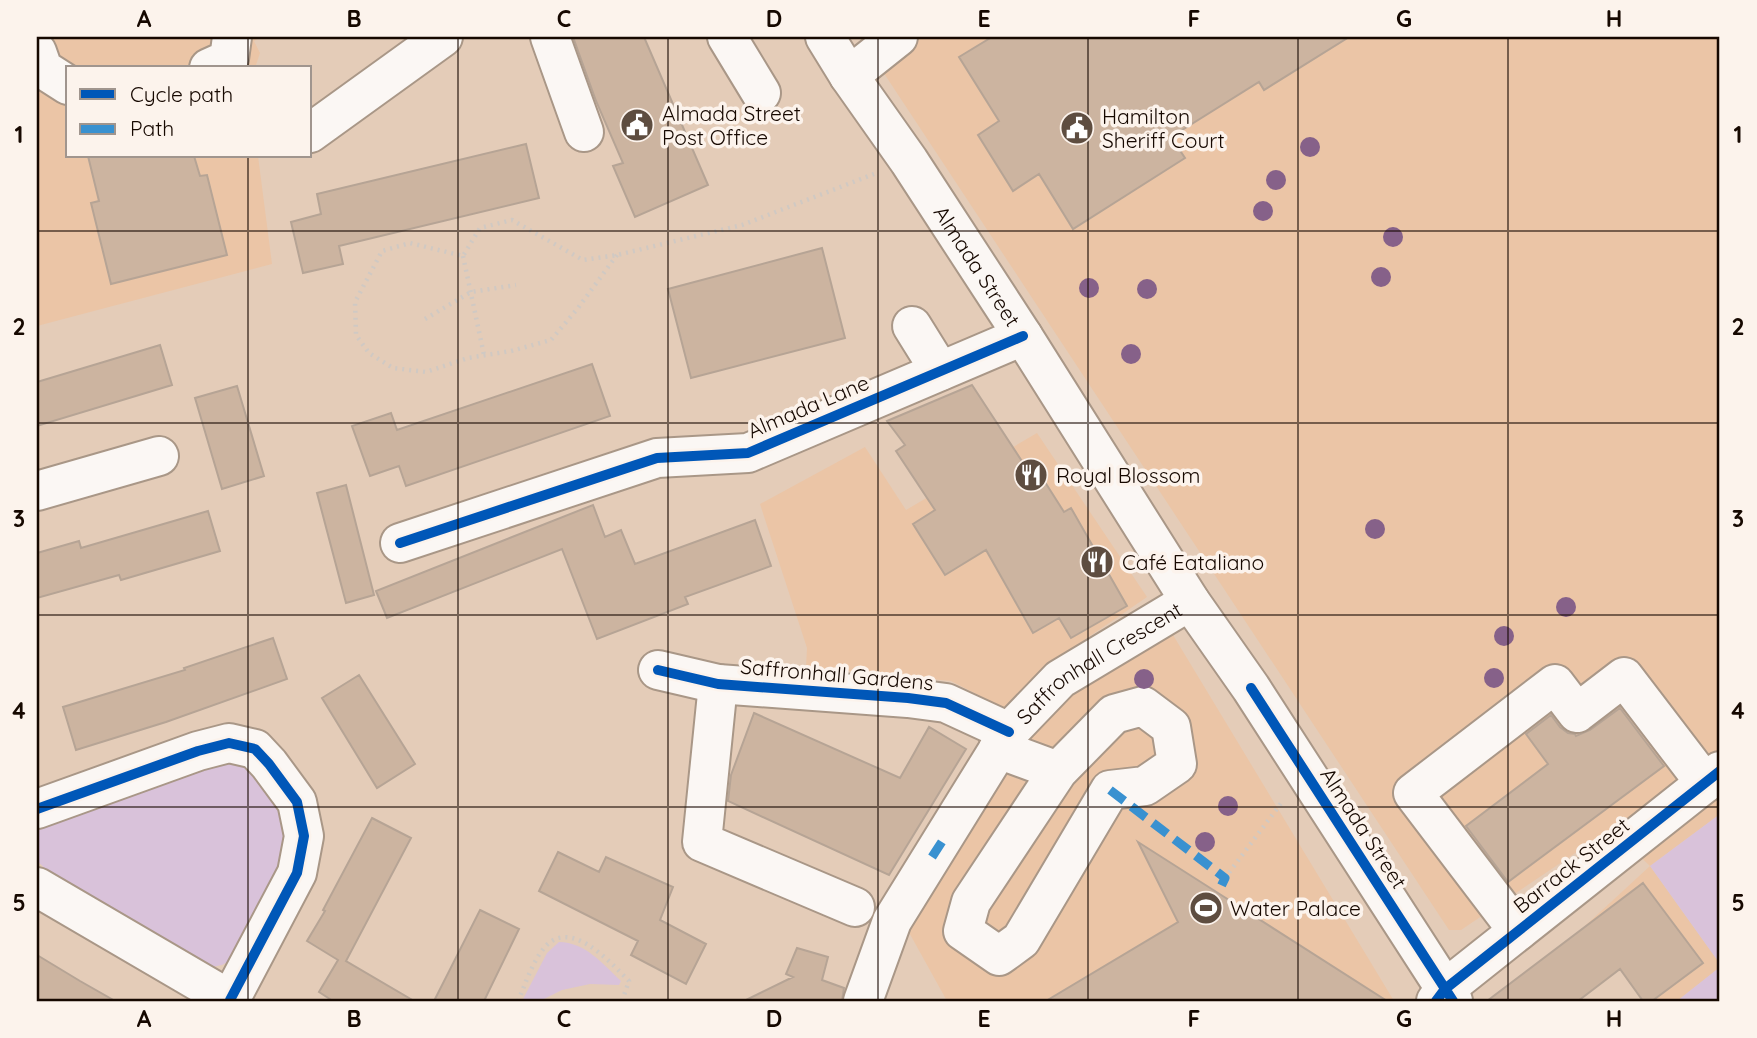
<svg xmlns="http://www.w3.org/2000/svg" width="1757" height="1038" font-family="Quicksand,sans-serif">
	<rect width="100%" height="100%" fill="#e4ccb8"/>
	<path fill="#ebc5a6" d="M37 37H261L254 41 260 53 255 68H68V156H258L272 264 37 326Z
		M860 37H1720V814L1650 866 1720 964V967L1677 1001H1644L1586 925 1650 866 1611 829 1461 930H1449Z
		M1037 433 1147 597 1055 660 1004 708 951 681 806 667 807 648 760 504 865 447 906 510Z
		M1170 630 1394 1001H947L906 927 1012 742 1075 681Z"/>
	<path fill="#d9c2da" d="M211 763H226L238 765 253 771 273 798 283 818 286 853 231 960 222 965 212 967 48 871 37 861V833L47 819Z
		M1720 814V964L1650 866Z
		M559 942C585 942 603 964 621 981L619 985 590 984 562 990 540 1001H522L547 953Z
		M1720 967V1001H1677Z"/>
	<path fill="#ccb4a0" stroke="#b6a495" stroke-width="2" d="M573 37H644L708 185 635 217 613 166 623 163 596 101Z
		M992 37H1349L1264 90 1259 82 1171 137 1185 158 1073 229 1039 174 1013 191 978 135 999 121 959 57Z
		M526 144 539 198 339 246 343 264 303 273 291 222 321 214 317 194Z
		M88 156H194L200 176 207 175 227 255 111 284 91 203 99 201Z
		M822 248 845 338 691 378 668 289Z
		M160 345 172 385 37 426V382Z
		M592 364 610 416 406 486 399 466 370 476 352 426 391 413 397 430Z
		M972 385 1031 475 1038 471 1064 512 1071 508 1127 606 1071 638 1059 618 1033 633 986 550 945 575 913 524 935 510 896 451 905 445 887 421Z
		M237 386 264 476 222 489 195 398Z
		M346 485 374 595 346 603 317 493Z
		M593 505 605 537 621 530 635 564 755 520 771 566 685 597 688 604 597 639 562 549 387 618 376 591Z
		M208 511 220 551 121 580 119 575 37 598V553L79 541 81 548Z
		M273 638 287 679 166 722 76 750 63 707 185 670 184 668Z
		M359 675 415 764 377 788 322 698Z
		M1620 708 1664 766 1508 882 1466 826 1548 764 1526 734 1551 715 1560 727 1568 733 1575 734 1576 736 1590 730Z
		M754 713 900 778 929 727 966 749 889 875 728 801 731 775Z
		M372 818 411 838 346 961 414 1001H333L319 992 338 960 307 941 325 911 323 910Z
		M1138 842 1218 893 1387 1001H1046L1178 922Z
		M558 852 599 872 606 857 673 887 660 920 706 944 686 984 631 955 638 941 539 891Z
		M1643 883 1703 963 1652 1001H1643L1620 969 1578 1001H1487Z
		M480 910 519 929 484 1001H434Z
		M797 948 828 957 822 980 844 988 842 1001H744L793 977 786 974Z
		M37 955 80 981 115 1001H37Z"/>
	<g fill="none" stroke-linecap="round" stroke-linejoin="round">
		<defs>
			<g id="minor">
				<path d="M550 37 584 132"/>
				<path d="M727 37 761 93"/>
				<path d="M37 52 43 69 68 85"/>
				<path d="M209 68 229 59 232 37"/>
				<path d="M849 76 898 37"/>
				<path d="M310 133 443 37"/>
				<path d="M912 326 940 371"/>
				<path d="M37 491 159 456"/>
				<path d="M400 543 657 458 748 453 1023 336"/>
				<path d="M658 670 718 684 908 698 946 703 1009 732"/>
				<path d="M718 684 702 842 855 907"/>
				<path d="M998 749 1058 771 1114 714 1143 706 1171 727 1177 764 1145 786 1110 790 1021 940 999 956 963 931 971 902 1058 771"/>
				<path d="M37 809 198 751 229 743 255 749 269 764 297 802 304 836 297 873 230 1000"/>
				<path d="M37 887 232 1001"/>
				<path d="M1518 931 1413 793 1555 684 1577 713 1624 677 1705 783"/>
				<path id="s1" d="M863 1001 892 921 1009 732 1060 679 1190 601"/>
				<path d="M1436 1001 1445 989 1720 771"/>
			</g>
			<g id="major">
				<path id="s2" d="M825 37 849 76 909 161 1023 336 1190 601 1251 688 1453 1001"/>
			</g>
		</defs>
		<use href="#minor" stroke="#a99787" stroke-width="42"/>
		<use href="#major" stroke="#a99787" stroke-width="42"/>
		<path stroke="#d0c9c3" stroke-width="4.5" stroke-dasharray="2 5" stroke-linecap="butt" d="M617 255 578 308 551 340 511 351 468 358 426 372 393 368 369 353 356 335 355 302 382 251 410 243 463 256 480 228 512 220 583 260 617 255 742 225 874 174
			M463 256 484 355
			M425 319 471 292 516 285
			M1225 878 1282 802
			M518 1001C525 985 531 966 541 952 567 913 609 961 629 981L622 1001"/>
		<use href="#minor" stroke="#fbf7f4" stroke-width="38"/>
		<use href="#major" stroke="#fbf7f4" stroke-width="38"/>
		<path stroke="#3991d0" stroke-width="9" stroke-dasharray="18 9" stroke-linecap="butt" d="M1110 790 1225 878 1218 893
			M932 857 945 837"/>
		<defs>
			<path id="cycleway" d="M400 543 657 458 748 453 1023 336
				M658 670 718 684 908 698 946 703 1009 732
				M1251 688 1453 1001
				M37 809 198 751 229 743 255 749 269 764 297 802 304 836 297 873 230 1000
				M1436 1001 1445 989 1720 771"/>
		</defs>
		<use href="#cycleway" stroke="#fcf3ec" stroke-width="15"/>
		<use href="#cycleway" stroke="#0057b8" stroke-width="10"/>
	</g>
	<g fill="#866189">
		<circle cx="1310" cy="147" r="10"/>
		<circle cx="1276" cy="180" r="10"/>
		<circle cx="1263" cy="211" r="10"/>
		<circle cx="1393" cy="237" r="10"/>
		<circle cx="1381" cy="277" r="10"/>
		<circle cx="1089" cy="288" r="10"/>
		<circle cx="1147" cy="289" r="10"/>
		<circle cx="1131" cy="354" r="10"/>
		<circle cx="1375" cy="529" r="10"/>
		<circle cx="1566" cy="607" r="10"/>
		<circle cx="1504" cy="636" r="10"/>
		<circle cx="1494" cy="678" r="10"/>
		<circle cx="1144" cy="679" r="10"/>
		<circle cx="1228" cy="806" r="10"/>
		<circle cx="1205" cy="842" r="10"/>
	</g>
	<path fill="none" stroke="#160800" stroke-width="2" stroke-opacity="0.55" d="M248 37V68M458 37V1001M668 37V1001M878 37V1001M1088 37V1001M1298 37V1001M1508 37V1001M248 156V1001M37 231H1720M37 423H1720M37 615H1720M37 807H1720"/>
	<defs>
		<symbol id="civic-disc" viewBox="-11 -11 22 22"><circle r="9.5" fill="#5e4d40" stroke="#fcf3ec"/><path d="M-.6-6.5H3V-4.5H.6V-3L4-1V1h2V6H-6V1h2V-1L-.6-3ZM-1.2 2.5V6h2.4V2.5Z" fill="#fff"/></symbol>
		<symbol id="restaurant-disc" viewBox="-11 -11 22 22"><circle r="9.5" fill="#5e4d40" stroke="#fcf3ec"/><path d="M-5-6h1v4h1v-4h1v4h1v-4h1v5L-1.5 .5V6h-2V.5L-5-1ZM5-6V6H3V1.5H1.5Q1.5-4 5-6Z" fill="#fff"/></symbol>
		<symbol id="stadium-disc" viewBox="-11 -11 22 22"><circle r="9.5" fill="#5e4d40" stroke="#fcf3ec"/><path d="M0-5a6.5 5 0 1 0 0 10a6.5 5 0 1 0 0-10ZM-3.5-1.8h7v3.6h-7Z" fill="#fff"/></symbol>
	</defs>
	<g fill-rule="evenodd">
		<use href="#civic-disc" x="618" y="106" width="38" height="38"/>
		<use href="#civic-disc" x="1058" y="109" width="38" height="38"/>
		<use href="#restaurant-disc" x="1012" y="456" width="38" height="38"/>
		<use href="#restaurant-disc" x="1078" y="543" width="38" height="38"/>
		<use href="#stadium-disc" x="1187" y="889" width="38" height="38"/>
	</g>
	<g text-anchor="middle" dominant-baseline="central" stroke-width="7" stroke-linejoin="round" paint-order="stroke">
		<g font-size="21" fill="#160800" stroke="#fcf3ec" text-anchor="start">
			<text x="662" y="113">Almada Street<tspan x="662" dy="24">Post Office</tspan></text>
			<text x="1102" y="116">Hamilton<tspan x="1102" dy="24">Sheriff Court</tspan></text>
			<text x="1056" y="475">Royal Blossom</text>
			<text x="1122" y="562">Café Eataliano</text>
			<text x="1230" y="908">Water Palace</text>
		</g>
		<g font-size="21" fill="#160800" stroke="#fcf3ec">
			<text stroke="none"><textPath href="#s2" startOffset="275">Almada Street</textPath></text>
			<text transform="translate(808 406) rotate(-23)">Almada Lane</text>
			<text stroke="none"><textPath href="#s1" startOffset="422">Saffronhall Crescent</textPath></text>
			<text transform="translate(837 674) rotate(5)">Saffronhall Gardens</text>
			<text transform="translate(1364 828) rotate(57)">Almada Street</text>
			<text transform="translate(1571 865) rotate(-38)">Barrack Street</text>
		</g>
	</g>
	<rect width="1757" height="1038" fill="none" stroke="#fcf3ec" stroke-width="77"/>
	<rect x="66" y="66" width="245" height="91" fill="#fcf3ec" stroke="#a0958e" stroke-width="2"/>
	<rect x="80" y="89" width="35" height="10" fill="#0057b8" stroke="#a0958e" stroke-width="2"/>
	<text x="130" y="102" font-size="21" fill="#160800">Cycle path</text>
	<rect x="80" y="124" width="35" height="10" fill="#3991d0" stroke="#a0958e" stroke-width="2"/>
	<text x="130" y="136" font-size="21" fill="#160800">Path</text>
	<rect x="38" y="38" width="1680" height="962" fill="none" stroke="#160800" stroke-width="2.5"/>
	<g font-size="23" text-anchor="middle" font-weight="bold" fill="#160800">
		<text x="144" y="27">A</text>
		<text x="354" y="27">B</text>
		<text x="564" y="27">C</text>
		<text x="774" y="27">D</text>
		<text x="984" y="27">E</text>
		<text x="1194" y="27">F</text>
		<text x="1404" y="27">G</text>
		<text x="1614" y="27">H</text>
		<text x="19" y="143">1</text>
		<text x="1738" y="143">1</text>
		<text x="19" y="335">2</text>
		<text x="1738" y="335">2</text>
		<text x="19" y="527">3</text>
		<text x="1738" y="527">3</text>
		<text x="19" y="719">4</text>
		<text x="1738" y="719">4</text>
		<text x="19" y="911">5</text>
		<text x="1738" y="911">5</text>
		<text x="144" y="1027">A</text>
		<text x="354" y="1027">B</text>
		<text x="564" y="1027">C</text>
		<text x="774" y="1027">D</text>
		<text x="984" y="1027">E</text>
		<text x="1194" y="1027">F</text>
		<text x="1404" y="1027">G</text>
		<text x="1614" y="1027">H</text>
	</g>
</svg>
